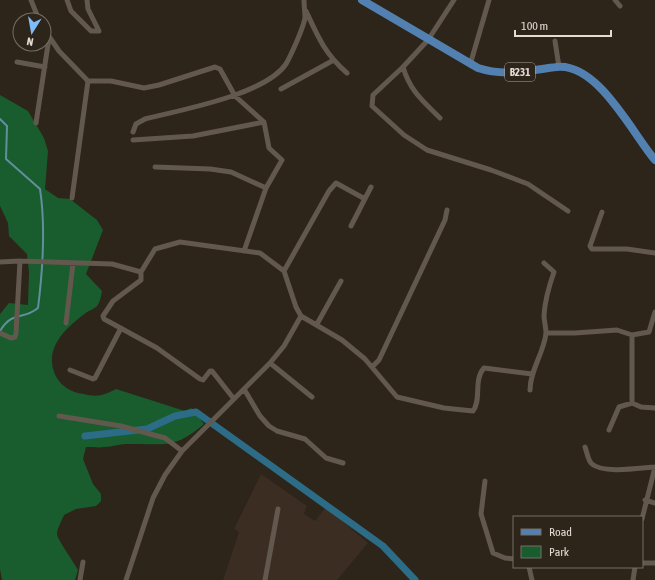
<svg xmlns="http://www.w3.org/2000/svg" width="655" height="580" font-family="'Asap Condensed',sans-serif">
	<rect width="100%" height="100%" fill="#2d241a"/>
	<path fill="#3c2d23" d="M261 474 307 506 304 514 315 521 326 507 368 543 337 580H223L239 532 234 529Z"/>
	<path fill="#195c2e" d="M0 95 28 111 44 138 48 151 45 189 58 198 70 199 97 220 103 230 86 274 102 291C101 296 100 303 97 306 94 309 90 310 87 312 67 327 45 346 54 372 58 383 67 390 78 393 97 397 100 397 116 389L185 411 191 408 204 424C172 451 164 443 126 444 119 444 112 447 105 447 99 448 93 447 86 447L83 459 93 484 101 494V501L96 506 76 509 64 515C62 520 58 527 57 533 56 538 74 562 78 570L75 580H2L0 569V314L9 303 28 305 29 272 27 254 9 236 8 223 0 206Z"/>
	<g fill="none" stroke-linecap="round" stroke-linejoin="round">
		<path stroke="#638e9e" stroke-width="2" d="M0 119 7 126 6 159 40 189C46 228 43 268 38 308 22 321 13 310 0 331"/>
		<path stroke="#2c6c87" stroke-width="7" d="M85 436 147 429 175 416 196 412 383 546 415 580"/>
		<path stroke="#62584d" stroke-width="5" d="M31 0 39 20
			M67 0 71 11 91 31H99L88 9 87 0
			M454 0 428 40 403 67 373 95 372 106 404 135 427 150 491 170 528 184 568 211
			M615 0 620 6
			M306 11C318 37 325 54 347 73
			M44 29 59 51 88 81H111L144 88 159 85 215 67 220 69 235 96 264 122 269 148 282 160 266 188 244 251
			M555 41 559 67
			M17 62 45 67
			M470 65 489 0
			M403 67C410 91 423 101 440 118
			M281 89 332 61
			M36 123 49 38
			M133 132 136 124 145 119C180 110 265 95 286 64 291 55 303 29 305 18 305 12 304 6 304 0
			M133 140 193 136 264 122
			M155 167 210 169 231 172 266 188
			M72 198 88 81
			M602 212 590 246 592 249H627L655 253
			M351 226 371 187
			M0 262 20 261 112 264 141 272 155 249 180 242 260 253 284 271 296 307 301 316 342 340 365 359 397 397 444 408 473 411C482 399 473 380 484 368L532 374
			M284 271 329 191 336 183 365 199
			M141 272V280L113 301 103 316 104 319 157 348 200 379 203 380 210 371H212L234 399
			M66 323 73 263
			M317 324 341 281
			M0 333 11 338 15 337 16 333 20 261
			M546 333H575L617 330 632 335
			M270 363 312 397
			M373 366 379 360 445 220 447 210
			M70 370 93 379 95 378 121 328
			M244 389 260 416 269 426 277 431 305 439 326 458 343 463
			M530 390C530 370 544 353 546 333 546 327 544 321 544 315 545 300 549 286 554 272L544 263
			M632 403 641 407 655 408
			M59 416 121 426 150 434 165 438 182 451
			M609 430 619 407 632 403V335L649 332 655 312
			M585 447C587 452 588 461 592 464 603 474 640 468 655 467
			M485 481 481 514 493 553 505 558 514 559
			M645 500 655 503
			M642 519 655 467
			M642 563H655
			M529 567 532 580
			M80 580 83 562
			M126 580 153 498 165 475 182 451 270 363 284 346 301 316
			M265 580 278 509
			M633 580 635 567"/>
		<path stroke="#5281b1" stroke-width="8" d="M362 0 478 68C505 77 530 70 557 67 598 63 632 133 655 160"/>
	</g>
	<g text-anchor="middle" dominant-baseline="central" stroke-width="3" stroke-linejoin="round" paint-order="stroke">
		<rect fill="#2d241a" stroke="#aca59d" stroke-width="1" x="505" y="63" width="30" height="18" rx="3"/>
		<g font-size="11" font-weight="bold" fill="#e2dcd5">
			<text x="520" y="72">B231</text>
		</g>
	</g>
	<rect x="513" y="516" width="130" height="52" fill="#2d241a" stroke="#756e65"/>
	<rect x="521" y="529" width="20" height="6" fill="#5281b1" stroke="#756e65"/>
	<text x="549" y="536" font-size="12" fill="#e2dcd5">Road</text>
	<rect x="521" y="546" width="20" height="12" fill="#195c2e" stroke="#756e65"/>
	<text x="549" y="556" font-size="12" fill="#e2dcd5">Park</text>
	<g transform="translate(32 32) rotate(191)"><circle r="19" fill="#2d241a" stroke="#756e65"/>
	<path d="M0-3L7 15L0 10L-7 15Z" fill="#7ebdf9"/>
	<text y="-6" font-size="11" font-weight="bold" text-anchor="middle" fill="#e2dcd5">N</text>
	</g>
	<path d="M515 30v6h96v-6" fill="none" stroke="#e2dcd5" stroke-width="2"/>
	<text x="521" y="30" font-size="12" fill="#e2dcd5" stroke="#2d241a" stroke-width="3" paint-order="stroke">100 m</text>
</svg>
